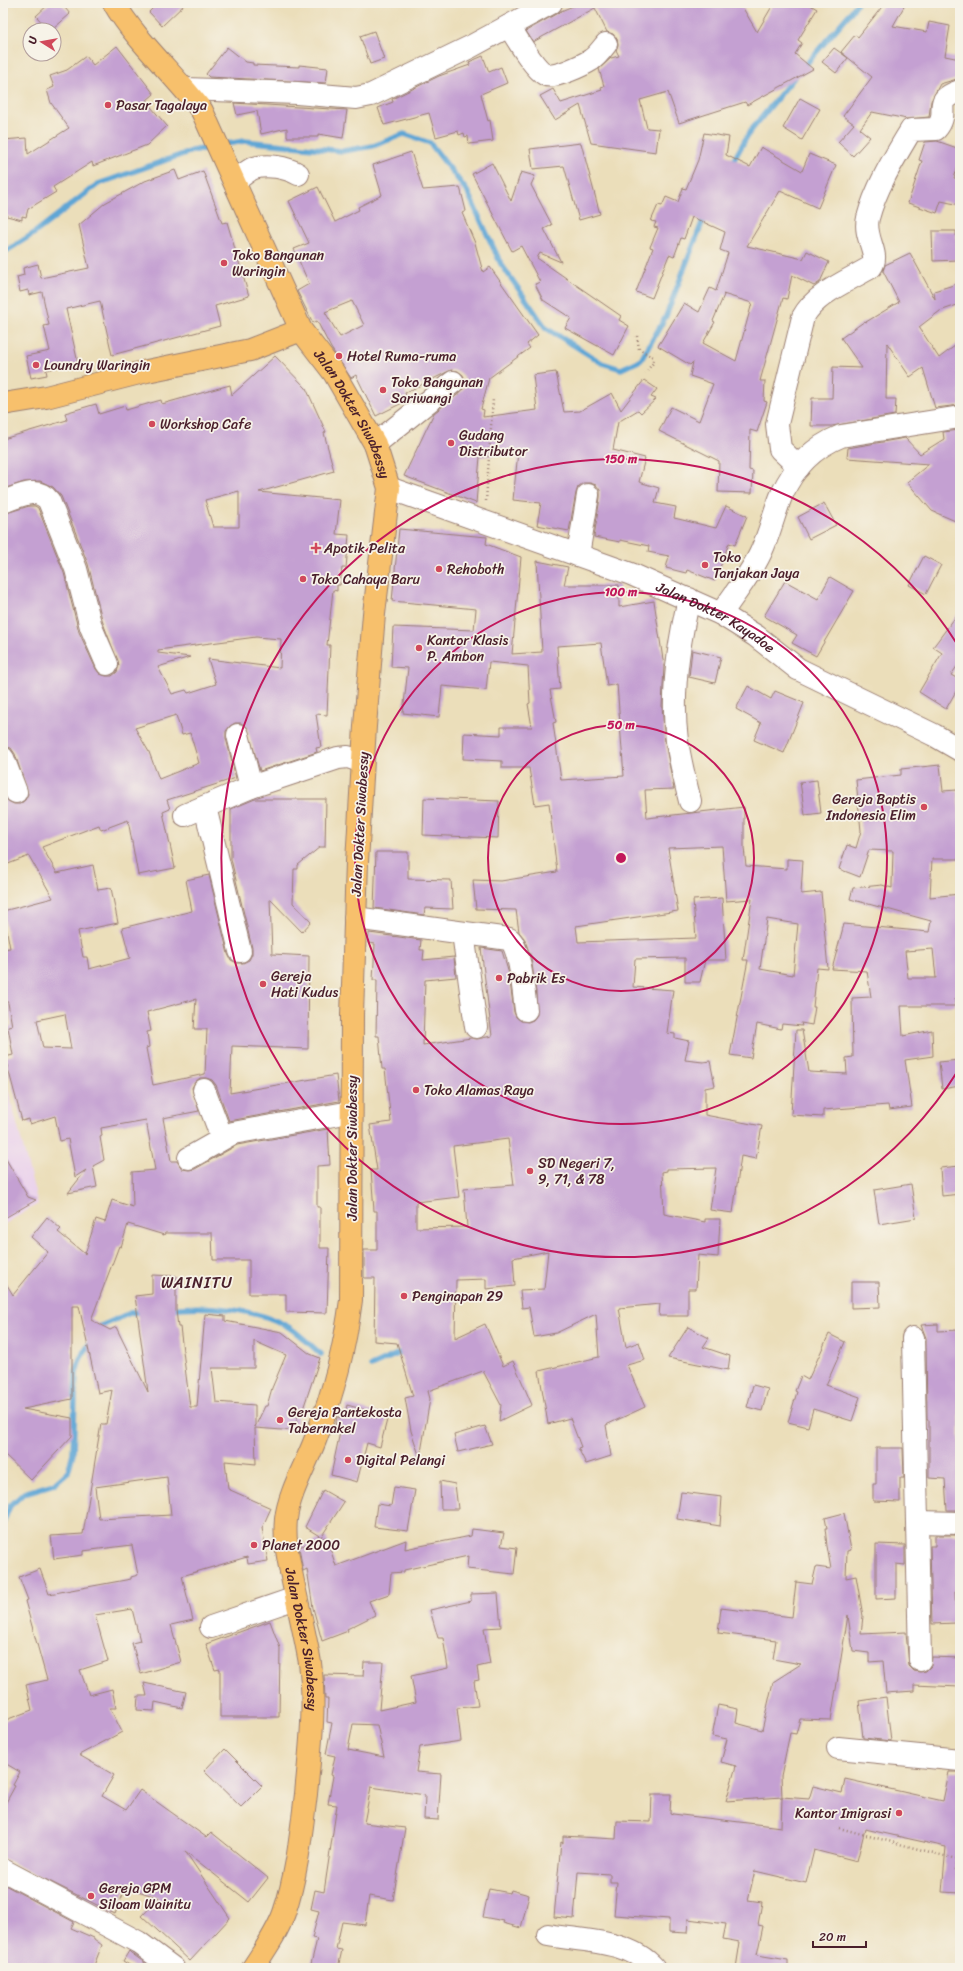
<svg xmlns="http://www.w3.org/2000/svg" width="963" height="1971" font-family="Sriracha,sans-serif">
	<rect width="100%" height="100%" fill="#f7f3e8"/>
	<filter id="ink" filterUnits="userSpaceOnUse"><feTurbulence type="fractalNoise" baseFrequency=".025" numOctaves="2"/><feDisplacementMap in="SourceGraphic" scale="8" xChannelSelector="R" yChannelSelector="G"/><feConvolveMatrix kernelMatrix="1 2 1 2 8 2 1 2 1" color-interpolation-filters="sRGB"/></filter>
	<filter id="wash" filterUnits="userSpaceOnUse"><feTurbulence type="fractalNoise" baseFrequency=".012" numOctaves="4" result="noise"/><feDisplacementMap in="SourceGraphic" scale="16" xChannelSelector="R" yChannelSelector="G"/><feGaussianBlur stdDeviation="0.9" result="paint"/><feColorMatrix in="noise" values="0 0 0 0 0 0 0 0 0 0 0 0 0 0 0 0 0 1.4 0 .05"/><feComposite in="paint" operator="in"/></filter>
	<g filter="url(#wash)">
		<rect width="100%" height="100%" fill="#ebdeba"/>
		<path fill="#ead1ec" d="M3 1070 38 1204 3 1225Z"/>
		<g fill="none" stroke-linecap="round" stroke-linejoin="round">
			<path stroke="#5ea6d5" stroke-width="5.5" d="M802 69 851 12 857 3
				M221 145 244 141 343 151 373 146 404 134 430 143 467 191 501 264 546 328 602 363 621 369 641 360 666 316 705 215
				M731 165 749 133 796 75
				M3 253 33 234 98 184 192 151 213 147
				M169 1309C204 1305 253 1308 285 1325 298 1332 310 1345 321 1354
				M98 1330 99 1327 130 1313 144 1311
				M371 1366 406 1350
				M3 1523 10 1506 24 1493 54 1484 68 1472 73 1453 76 1373 80 1359 91 1341"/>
		</g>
		<g id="blocks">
			<path fill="#c4a0d2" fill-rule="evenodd" d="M50 3H61L70 14 52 30H49L36 16Z
				M158 3H186L162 26 149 12Z
				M580 3H740L757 32 774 3H807L817 9 798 40 802 43 795 54 813 69 747 105 745 102 679 123 668 92 640 100 647 128 659 129 656 152 591 143 580 105 555 120 540 96 553 89 561 103 602 90 601 87 604 86 599 69 611 58 619 56 616 50 618 45 617 39 613 34 607 32 595 8 533 42 526 31 561 11Z
				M885 3H906L893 26 927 32 929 22 950 26 945 56 960 59 957 79 940 84 931 101 929 117 907 119 872 112 860 129 870 137 853 156 838 142 854 124 843 116 872 77 841 52 855 35 858 37Z
				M374 31 384 59 370 64 360 36Z
				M117 46 154 94 146 101 167 126 147 145 93 166 92 162 53 187 56 192 28 209 26 217 22 216V220L3 215V140L27 138 28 154 69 128 51 103 47 90 54 87 50 76 67 70 86 56 93 65Z
				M227 47 246 62 253 63V65L299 67V65L328 68 326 83 209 77 206 74Z
				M834 48 848 58 836 73 822 62Z
				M483 56 489 72 501 67 507 83 481 94 488 121 490 120 493 141 469 144 468 136 465 137 464 133 459 135 458 131 436 137 429 113 384 125 378 108 393 102 392 99 439 76 470 65 469 62Z
				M800 98 820 109 802 140 783 128Z
				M234 103 347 110 343 138 318 134V137H287V128L261 134 257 111 237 115Z
				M704 133 729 137 726 155 750 167 761 147 802 171 809 154 836 165 818 208 780 191 747 246 803 259 807 251 829 262 820 282 814 286 792 275 787 299 783 298 760 381H765L764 401 767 402 757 432 750 430 749 470 753 471 752 493 718 492 719 461 659 431 671 407 699 421 713 384 690 376 693 362 690 365 658 346 684 303 699 312 710 288 716 291 728 253 720 250 725 232 692 217 684 239 681 238 674 257 669 255 652 298 636 292 653 248 650 247 658 228 654 227 656 222 651 221 658 205 662 206 666 197 678 202 683 188 686 189 698 160ZM723 294 752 303 736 361 703 343 715 322 713 321 724 295Z
				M937 141 960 149V161L954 178 960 179V205L941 201 937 213 908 203 922 161 919 160 925 142Z
				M581 143 600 214 579 220 564 166 533 169 530 149Z
				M411 152 423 190 460 187 466 211 462 213 475 243 483 272 490 267 538 335 527 344 530 348 489 378 481 409 484 410 483 417 537 410 533 375 556 372 564 412 580 411 612 393 621 410 644 380 657 389 651 397 656 399 641 413 638 410 618 422 613 450 645 458 639 482 659 488 655 503 676 507 674 518 716 528 726 506 747 516 735 545 729 543 715 581 687 570 686 573 666 568 669 556 648 552 649 546 620 540V542L594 537 600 497V490L596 485 590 483H583L578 487 576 493 569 531 537 525 541 503 513 500 518 452 480 457 476 503 404 476 434 413 461 392 465 386V380L463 375 458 371 451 370 405 393 408 400 376 416 356 375 351 378 331 348 317 321 313 323 297 291 309 284 294 249 309 243 289 201 318 187 335 222 359 210 358 207 382 195 373 165ZM352 301 364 325 340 337 325 312Z
				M492 163 511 201 521 172 535 176 531 185 552 225 544 229 561 262 540 253 537 258 621 316 619 320 629 326 614 355 565 328 571 318 543 300 535 284 540 282 521 246 512 251 472 174Z
				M175 170 179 180 203 171 222 223 227 222 249 296 215 306 220 326 112 355 100 301 66 309 78 363 46 370 47 375 31 378 26 356 50 351 44 326 49 325 42 292 29 295 28 290 20 292 17 277 24 275 23 268 38 264 41 278 89 268 79 225 105 203 145 181Z
				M932 231H956L957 260 933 261Z
				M910 253 935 299 934 291 960 283V304L940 311 919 327 939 358 960 342V405L935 408 923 368 910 377 887 343 886 399H896L895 415 832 426H811L812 398H832L833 367 862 368 841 338 865 321 866 322 899 302 883 271 885 265Z
				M275 356 306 388 326 432 324 433 334 471 259 492 340 500 336 534 349 535 346 568H342L340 585H337V591L333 590 327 645H330L327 715 316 714 321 747 316 748 317 752 260 771 247 727 241 723H235L230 726 226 731V738L236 778 167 800 170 809 163 812 175 868 138 875 128 820 101 830 99 825 42 847 57 873 93 865 98 890 111 888 118 923 78 931 83 957H87L89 969 130 958 122 928 192 911 186 880 209 875 228 954 231 960 237 963H243L249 960 252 954V948L231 859V809L255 799H326L325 847H320L298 865V869H294L293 903 311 922 302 932 270 899 272 954 309 956 308 1049 232 1046 230 1093 336 1075 339 1101 229 1121 216 1085 212 1080 206 1078H200L195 1082 192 1088 199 1111 163 1118 171 1161H177L182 1169 189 1170 195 1169 237 1145 328 1129 330 1165 317 1166V1207H320V1248H329L327 1313 286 1312V1294H249V1260H213L212 1233H165L164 1235 128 1224 121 1247 119 1246 91 1320 110 1330 116 1327 148 1392 135 1296 152 1294V1275L176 1276V1310L178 1327H180L190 1407H197L205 1314 225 1316V1321L282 1332 310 1354 320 1358 303 1409 298 1408 296 1431 255 1428 256 1464 225 1461 228 1489 271 1508 262 1528 268 1561 248 1564 247 1557 182 1576 193 1620 171 1625 181 1662 141 1674 132 1643 140 1641 132 1609 95 1615 108 1661 80 1670 89 1695 112 1689 116 1708H110L122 1732 79 1755 114 1775 102 1796 126 1810 140 1790 206 1837 211 1832 268 1878 249 1902 185 1851 230 1918 190 1961 142 1916 159 1898 126 1887 115 1914 3 1858V1808L15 1786 13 1785 20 1772 3 1762V1721L32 1710 26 1685 47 1680 25 1601 28 1600 19 1577 40 1569 49 1594 131 1579V1577L138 1575 132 1545 83 1551V1555L54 1559 51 1536 83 1534 101 1424H106L112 1390 98 1393 79 1306H72V1399L23 1409 72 1418V1436L31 1480 3 1453V1278L13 1295 48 1252 31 1237 47 1217 61 1229 58 1232 85 1254 96 1219 105 1222 112 1200 133 1207 132 1172 155 1170 146 1120 101 1128 102 1136 100 1137 104 1160 93 1166 97 1187 68 1193 86 1170 75 1177 68 1139 60 1141 55 1116 30 1124 29 1119 22 1121 5 1057 13 1055 8 1027 12 1026 8 1003 3 995V949L10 948 3 911 53 898 29 856 3 866V793L8 801 14 804H20L25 800 28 794 15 754 11 748 3 746V514L29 506H35L38 508 64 573 79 632 96 669 100 674 106 676H112L117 672 119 665 103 623 88 564 61 496 53 487 40 481 24 482 3 489V439L67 420 65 413 96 404 99 414 125 406 126 410 161 400 162 404 230 385 232 395ZM239 491V527H213L205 500ZM256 637 281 639 280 668 208 659 216 684 188 693 186 690 172 694 158 667 190 657 158 653V650ZM176 715 182 735 190 733 199 763 159 779 149 752 135 728ZM196 999 194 1029H207L205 1074 153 1085 146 1048 149 1047 147 1032 151 1031 147 1012ZM65 1014 71 1049 43 1048 37 1020ZM254 1341 286 1355 272 1388 267 1406H265L255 1427V1405L216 1402 212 1368H254ZM167 1477 171 1515 99 1519 95 1487Z
				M960 430V523L932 511 907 482 929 464 847 458 848 448 905 438 920 454 944 439 943 432Z
				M824 503 836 525 809 539 798 517Z
				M399 529 487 537 486 544 521 557 512 654 542 652 537 561 568 567 564 585H619V607L654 601 664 666 662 706 665 742 674 789 645 790 647 818 744 807V848L746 866 787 869V859L803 860 801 894 821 892 828 969 817 968 813 1007H815L812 1025 801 1023 802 1026 782 1024 781 1029 757 1024 751 1058 730 1055 748 960H743L752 899 726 901 722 846 668 848 678 911 576 926 578 942 696 938 693 900 722 898 726 960H705L700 982H685V958L635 959 633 987 673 990 667 1033 675 1034V1038L689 1041 685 1060 703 1062 710 1061 715 1086 705 1088V1115L762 1126 756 1159 741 1156 733 1213 710 1210 716 1168 667 1169V1171L662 1172 664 1214 705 1222V1219H720L718 1257 698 1255 696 1289H688V1316H659L660 1304 619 1308 626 1347 639 1342 645 1360 627 1365 645 1407 606 1425 611 1456 586 1464 578 1448 581 1447 570 1418 548 1424 539 1371 599 1357 596 1314 556 1333 534 1337 529 1307 522 1308 520 1290 544 1289 548 1251 513 1258 515 1286 486 1289V1279L456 1280 455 1338 485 1324 503 1366 513 1361 532 1405 499 1421 501 1405 483 1371 428 1391 430 1399 420 1458 411 1431 405 1398 413 1396 397 1343 374 1341 375 1278H364V1250H377V1211H374L371 1170H377L370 1125 391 1122 385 1069H382L379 1036H376L377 980H373L375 944 368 943 369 933 421 940 420 950H424L423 960 454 957 456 977 425 980 423 1045 471 1038 477 1039 492 1036 481 948 502 951 509 974 514 1012 516 1017 521 1021 528 1022 533 1020 537 1015 536 992 531 957 524 938 519 932 516 910 476 909 473 880 501 881 557 872 549 803 535 805 529 768H502V761L463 759 464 733 501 735V727H532L528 704 530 703 528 666 489 662 486 690 442 686 439 717 403 713 408 668 391 667 393 627 474 630 476 609 392 601ZM601 643 607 686 617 684 624 776 561 780 553 723 556 722 550 690 560 689 557 646ZM767 919 798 924 793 975 760 969ZM508 1139 514 1185 464 1189 467 1227 416 1228V1202L459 1197 453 1146Z
				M924 556 941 565 926 594 909 585Z
				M830 577 854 591 816 656 792 643 797 635 764 616 785 581 818 599Z
				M960 611V662L951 675 960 680V684L946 709 919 692 942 653 933 647Z
				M692 650 721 657 715 683 689 677Z
				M748 686 771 699 775 691 804 703 784 753 754 740 761 723 736 709Z
				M940 765 943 791 957 790 960 822V859H932L930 897 960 894V999H955V1006H901L903 1036 932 1030 933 1056 905 1060 912 1107 889 1110 888 1105 823 1110V1117L791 1115 796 1030H802L809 1072 847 1074 846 1058 853 1057 852 998 871 997 867 971 832 969 844 924 929 932 931 921 850 899 853 888 882 885 892 888V884L893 851 869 850 860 877 839 869 847 845 856 848 861 831 856 780 901 775V769ZM933 949 936 978H908L905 951Z
				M817 780 821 813 805 815 800 782Z
				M424 798 499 801 498 838 423 835Z
				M376 852H408V879L451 880 453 909 425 908 424 915 374 908Z
				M960 1060V1086L942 1089 939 1062Z
				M3 1154 28 1197 36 1200 3 1219Z
				M960 1166V1194L942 1196 940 1168Z
				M911 1184 916 1218 879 1224 874 1190Z
				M851 1282H879L880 1307 851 1308Z
				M938 1324V1331L959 1330 960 1510H947L945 1479 929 1478V1420H927L926 1338 921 1325Z
				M688 1327 709 1338 703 1347 730 1356 728 1370 668 1358Z
				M829 1334 845 1342 826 1385 860 1397 852 1421 813 1409 808 1427 788 1422 797 1392 795 1391 801 1376 808 1380Z
				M753 1385 768 1389 762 1411 747 1407Z
				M347 1405 388 1416 380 1447 367 1443 357 1482 331 1475 340 1432 334 1431 337 1417 344 1418Z
				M485 1426 492 1444 458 1452 454 1435Z
				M876 1448H903L904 1478H900V1502L873 1501V1484H876Z
				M440 1481 455 1484 458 1509H441Z
				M394 1487 415 1490 408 1531 374 1527 377 1504 391 1506Z
				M323 1490 344 1502 321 1537 305 1527Z
				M681 1492 722 1497 720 1526 677 1519Z
				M844 1513 851 1550 847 1551 846 1578 856 1576 863 1616 861 1634 906 1632 909 1666 914 1671 920 1672 926 1671 931 1666 932 1657 960 1658V1687L914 1685V1691L886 1693 883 1661 869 1662V1653L853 1651 848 1615 831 1720 800 1719 796 1734 790 1733 781 1776 782 1797 726 1801 736 1766 721 1762 727 1739 712 1736 718 1705 738 1709 736 1723 762 1730 773 1682 801 1664 773 1659 776 1640 718 1633 721 1608 792 1617 796 1582 812 1584 816 1567 831 1569 827 1546 825 1528H827L825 1518Z
				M472 1529 504 1533 501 1546 517 1548 514 1574 467 1569 468 1556 404 1570V1572L391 1573 389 1594 369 1601 375 1615 347 1629 348 1631 322 1641 313 1608 307 1569 303 1571 299 1547 326 1537 336 1566 406 1540 405 1549 471 1536Z
				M935 1535H960V1558H957V1592H955L956 1623 932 1624 930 1546H935Z
				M876 1544 905 1545V1565L896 1564V1598L876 1599Z
				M498 1593 501 1627 484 1628 490 1664 477 1667 479 1680 474 1681 478 1706 457 1708 461 1741 420 1747 416 1772 441 1774 438 1820 424 1819 425 1795 371 1787 364 1823 405 1828 393 1900 369 1896 365 1925 342 1922 336 1949 342 1950 338 1968 311 1964 317 1939 312 1938 319 1911 311 1909 315 1890 324 1892 337 1805 328 1804 333 1776 331 1775 335 1756 326 1754 332 1723 327 1722 328 1699H325L324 1675 363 1676 364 1662H383L379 1710 416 1702 411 1676 448 1668 443 1638H438L430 1610 471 1601V1594ZM353 1724 377 1725 384 1757 348 1750Z
				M270 1621 280 1648 279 1717H220V1669L215 1670 206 1644Z
				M144 1683 186 1692 182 1708 155 1702 154 1711 137 1710 138 1696H147Z
				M886 1697 891 1741 863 1738 859 1701Z
				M225 1749 262 1786 241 1807 204 1771Z
				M949 1772H960V1848L955 1870H960V1893L942 1892 946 1847 865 1829 857 1861 814 1850 806 1883 755 1871 748 1900 762 1902 758 1925 763 1926 757 1955 788 1960V1968H736L740 1942 723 1939 726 1924 688 1919 687 1933 669 1932V1919L614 1915 617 1882H610V1874L578 1872 574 1919 554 1917 561 1842 563 1843V1836L616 1839 617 1821 651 1822 652 1794H671L670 1813 673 1814 781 1827 782 1797 809 1799 813 1786 842 1793 845 1779 943 1801Z
				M3 1884 74 1922 71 1928 94 1938V1939L102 1945 93 1968H3Z
				M489 1889 510 1893 511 1890 529 1895 521 1928 503 1923 504 1921 483 1917Z
				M129 1951 131 1953 152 1968H134L123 1961Z"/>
		</g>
	</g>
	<g filter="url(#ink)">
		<use href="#blocks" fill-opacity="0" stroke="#9a7e72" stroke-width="1"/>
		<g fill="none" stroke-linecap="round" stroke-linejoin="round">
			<defs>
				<g id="minor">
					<path d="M509 26C516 37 534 69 546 75 554 79 583 65 591 60 597 56 602 49 606 44"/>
					<path d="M186 89 297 93 356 98 371 95 470 47 551 3"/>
					<path d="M235 181C241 177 248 170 254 168 267 164 286 167 298 174"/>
					<path d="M375 444 453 382"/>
					<path d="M799 467 780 449 777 424 803 317C816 293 848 281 871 267 881 254 863 238 868 218 876 187 895 157 911 130L936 129C952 111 929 101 960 91"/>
					<path id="s1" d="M389 488 631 574 721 614 756 636 798 669 934 735 960 750"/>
					<path d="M3 502C18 497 37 485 49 501L76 569 91 627 107 664"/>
					<path d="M578 555 588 495"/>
					<path d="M689 599C678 645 671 694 677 741 680 761 685 781 690 801"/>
					<path d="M721 614C734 594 751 574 761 552 770 533 774 513 782 494 794 467 814 447 841 436L960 417"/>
					<path d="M238 735 251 787"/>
					<path d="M3 758 16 792"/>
					<path d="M205 807 240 951"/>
					<path d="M185 815 251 787 338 758 348 757 362 762"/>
					<path d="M355 918 509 939C520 945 524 996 526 1010"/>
					<path d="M463 933 476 1027"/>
					<path d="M204 1090 222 1138"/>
					<path d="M189 1158 233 1133 351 1112"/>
					<path d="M913 1338 920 1660"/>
					<path d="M918 1522 960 1523"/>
					<path d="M211 1627 296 1598"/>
					<path d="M838 1748 960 1760"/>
					<path d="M3 1870 138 1942 173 1968"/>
					<path d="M548 1935C582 1941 630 1940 654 1968"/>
				</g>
				<g id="major">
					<path id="s2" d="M114 3C135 40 176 76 202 111L301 330 334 373 375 444 389 488 374 614 365 726 357 862 352 1015 351 1300C345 1347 334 1391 317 1435 308 1461 289 1492 286 1519 284 1540 288 1557 292 1577 298 1606 305 1634 310 1663 316 1707 310 1750 306 1794 301 1834 297 1875 284 1913 277 1933 264 1951 253 1968"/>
					<path d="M3 404 46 397 147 371 250 350 301 330"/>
				</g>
			</defs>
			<use href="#minor" stroke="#9a7e72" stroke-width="24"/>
			<use href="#major" stroke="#9a7e72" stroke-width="24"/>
			<path stroke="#9a7e72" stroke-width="2.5" stroke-dasharray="1 3" stroke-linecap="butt" d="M637 336 639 349 653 357V363L645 373
				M486 501 493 398
				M839 1828 960 1860"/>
			<use href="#minor" stroke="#fff" stroke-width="22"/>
			<use href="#major" stroke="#f7c06c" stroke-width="22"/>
		</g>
	</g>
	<g fill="none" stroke="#c2185b" stroke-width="2">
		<circle cx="621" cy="858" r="133"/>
		<circle cx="621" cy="858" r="266"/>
		<path d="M959 1069A399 399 0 1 1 959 647"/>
	</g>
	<g fill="#d1495b" stroke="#f7f3e8" stroke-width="1.5">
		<circle cx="108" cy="105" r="4"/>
		<circle cx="224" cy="263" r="4"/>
		<circle cx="339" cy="356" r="4"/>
		<circle cx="36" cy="365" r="4"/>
		<circle cx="383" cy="390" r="4"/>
		<circle cx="152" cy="424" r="4"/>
		<circle cx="451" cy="443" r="4"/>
		<path d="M314 542h4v4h4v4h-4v4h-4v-4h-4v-4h4z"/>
		<circle cx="705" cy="565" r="4"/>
		<circle cx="439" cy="569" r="4"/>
		<circle cx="303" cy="579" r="4"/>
		<circle cx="419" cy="648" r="4"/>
		<circle cx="924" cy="807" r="4"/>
		<circle cx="499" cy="978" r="4"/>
		<circle cx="263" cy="984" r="4"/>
		<circle cx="416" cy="1090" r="4"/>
		<circle cx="530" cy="1171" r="4"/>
		<circle cx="404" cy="1296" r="4"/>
		<circle cx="280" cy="1420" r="4"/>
		<circle cx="348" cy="1460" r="4"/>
		<circle cx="254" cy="1545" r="4"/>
		<circle cx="899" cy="1813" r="4"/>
		<circle cx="91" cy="1896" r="4"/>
	</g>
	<g text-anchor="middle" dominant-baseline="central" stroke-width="3.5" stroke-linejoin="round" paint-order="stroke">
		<g font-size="14" fill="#4a1f2b" stroke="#f7f3e8" text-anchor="start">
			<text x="116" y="105">Pasar Tagalaya</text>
			<text x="232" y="255">Toko Bangunan<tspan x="232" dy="16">Waringin</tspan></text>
			<text x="347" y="356">Hotel Ruma-ruma</text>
			<text x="44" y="365">Loundry Waringin</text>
			<text x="391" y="382">Toko Bangunan<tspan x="391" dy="16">Sariwangi</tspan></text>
			<text x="160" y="424">Workshop Cafe</text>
			<text x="459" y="435">Gudang<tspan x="459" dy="16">Distributor</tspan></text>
			<text x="324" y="548">Apotik Pelita</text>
			<text x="713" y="557">Toko<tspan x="713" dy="16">Tanjakan Jaya</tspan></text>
			<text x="447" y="569">Rehoboth</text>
			<text x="311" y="579">Toko Cahaya Baru</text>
			<text x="427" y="640">Kantor Klasis<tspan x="427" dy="16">P. Ambon</tspan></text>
			<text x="916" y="799" text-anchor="end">Gereja Baptis<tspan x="916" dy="16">Indonesia Elim</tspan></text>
			<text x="271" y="976">Gereja<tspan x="271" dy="16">Hati Kudus</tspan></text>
			<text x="507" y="978">Pabrik Es</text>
			<text x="424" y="1090">Toko Alamas Raya</text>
			<text x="538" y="1163">SD Negeri 7,<tspan x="538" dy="16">9, 71, &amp; 78</tspan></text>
			<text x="412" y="1296">Penginapan 29</text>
			<text x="288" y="1412">Gereja Pantekosta<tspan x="288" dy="16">Tabernakel</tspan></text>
			<text x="356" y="1460">Digital Pelangi</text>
			<text x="262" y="1545">Planet 2000</text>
			<text x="891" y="1813" text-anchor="end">Kantor Imigrasi</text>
			<text x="99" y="1888">Gereja GPM<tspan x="99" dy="16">Siloam Wainitu</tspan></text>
		</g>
		<g font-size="14" fill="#4a1f2b" stroke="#f7f3e8">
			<text stroke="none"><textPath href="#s2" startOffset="479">Jalan Dokter Siwabessy</textPath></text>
			<text stroke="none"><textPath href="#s1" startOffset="352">Jalan Dokter Kayadoe</textPath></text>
			<text transform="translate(360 824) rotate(-87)">Jalan Dokter Siwabessy</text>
			<text transform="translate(352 1148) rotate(-90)">Jalan Dokter Siwabessy</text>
			<text stroke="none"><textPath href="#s2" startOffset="1727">Jalan Dokter Siwabessy</textPath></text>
		</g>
		<g font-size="16" letter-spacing="1" fill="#4a1f2b" stroke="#f7f3e8">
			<text x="197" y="1282">WAINITU</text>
		</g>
	</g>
	<circle cx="621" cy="858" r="6" fill="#c2185b" stroke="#f7f3e8" stroke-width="2"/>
	<g font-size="12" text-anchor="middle" font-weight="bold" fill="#c2185b" stroke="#f7f3e8" stroke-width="3.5" stroke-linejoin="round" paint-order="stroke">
		<text x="621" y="463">150 m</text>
		<text x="621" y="596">100 m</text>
		<text x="621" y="729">50 m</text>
	</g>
	<rect width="963" height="1971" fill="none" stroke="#f7f3e8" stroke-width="16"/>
	<g transform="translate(42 42) rotate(281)"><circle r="19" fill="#f7f3e8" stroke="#b29e9c"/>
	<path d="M0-3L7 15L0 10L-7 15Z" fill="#d1495b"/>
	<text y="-6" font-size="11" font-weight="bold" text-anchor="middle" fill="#4a1f2b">U</text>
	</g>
	<path d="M813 1941v6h53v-6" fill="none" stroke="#4a1f2b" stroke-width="2"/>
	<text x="819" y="1941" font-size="12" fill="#4a1f2b" stroke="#f7f3e8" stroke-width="3" paint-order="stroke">20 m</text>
</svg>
